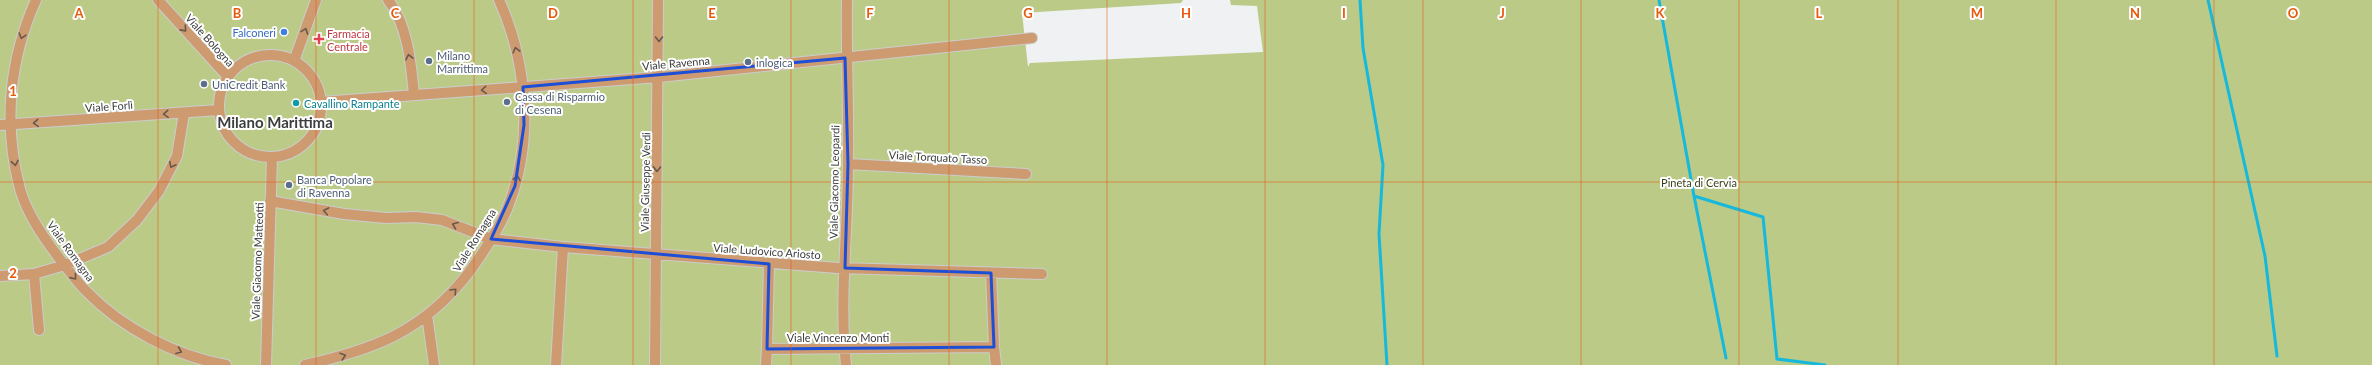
<svg xmlns="http://www.w3.org/2000/svg" width="2372" height="365" font-family="Lato,sans-serif">
	<rect width="100%" height="100%" fill="#eff1f2"/>
	<path fill="#bbca87" d="M0 0H1183L1181 3 1022 13 1028 67 1030 63 1263 52 1257 6 1231 5 1230 0H2372V365H0Z"/>
	<g fill="none" stroke-linecap="round" stroke-linejoin="round">
		<path stroke="#16b9db" stroke-width="3" d="M1360 0 1363 48 1383 165 1379 234 1387 365
			M1659 0 1694 196 1726 358
			M2208 0 2265 256 2277 356
			M1694 196 1763 217 1777 359 1825 365"/>
		<defs>
			<path id="minor" d="M36 0C9 60 3 125 20 189 27 214 44 238 59 258 68 269 76 281 86 291 122 328 175 356 226 365
				M158 0 228 77
				M388 0C408 25 411 64 414 95
				M219 106a51 51 0 1 1 102 0a51 51 0 1 1-102 0Z
				M294 61 316 0
				M321 102 659 77 1032 38
				M0 125 219 110
				M848 164 1026 174
				M270 201 344 214 386 218 416 217 442 220 491 239 563 247 838 268 1042 274
				M769 264 767 349 994 347 991 273
				M34 274 39 330
				M0 276 34 274 65 265 108 247 137 220 159 191 177 156 184 113
				M427 315 434 365
				M994 347 996 365
				M766 364 767 349
				M266 365 272 157
				M305 365C336 358 366 350 394 336 431 317 461 287 483 252 493 237 503 221 509 204 534 139 527 62 499 0
				M556 365 563 247
				M655 365 658 0
				M846 365C839 299 848 231 848 164 849 109 846 55 847 0"/>
		</defs>
		<use href="#minor" stroke="#cbcdce" stroke-width="12"/>
		<use href="#minor" stroke="#cd9b6f" stroke-width="10"/>
	</g>
	<defs><path id="oneway-chevron" d="M-2-3.5L2.5 0L-2 3.5" fill="none" stroke-width="1.6" stroke-linecap="round" stroke-linejoin="round"/></defs>
	<g stroke="#68594c">
		<use href="#oneway-chevron" transform="translate(184 29) rotate(48)"/>
		<use href="#oneway-chevron" transform="translate(305 31) rotate(-70)"/>
		<use href="#oneway-chevron" transform="translate(22 36) rotate(107)"/>
		<use href="#oneway-chevron" transform="translate(659 39) rotate(90)"/>
		<use href="#oneway-chevron" transform="translate(516 50) rotate(-104)"/>
		<use href="#oneway-chevron" transform="translate(409 57) rotate(-102)"/>
		<use href="#oneway-chevron" transform="translate(484 90) rotate(175)"/>
		<use href="#oneway-chevron" transform="translate(166 114) rotate(176)"/>
		<use href="#oneway-chevron" transform="translate(36 123) rotate(176)"/>
		<use href="#oneway-chevron" transform="translate(15 163) rotate(79)"/>
		<use href="#oneway-chevron" transform="translate(172 165) rotate(117)"/>
		<use href="#oneway-chevron" transform="translate(657 169) rotate(91)"/>
		<use href="#oneway-chevron" transform="translate(517 178) rotate(-80)"/>
		<use href="#oneway-chevron" transform="translate(326 211) rotate(-169)"/>
		<use href="#oneway-chevron" transform="translate(455 225) rotate(-159)"/>
		<use href="#oneway-chevron" transform="translate(74 277) rotate(51)"/>
		<use href="#oneway-chevron" transform="translate(454 291) rotate(-46)"/>
		<use href="#oneway-chevron" transform="translate(179 351) rotate(22)"/>
		<use href="#oneway-chevron" transform="translate(343 356) rotate(-18)"/>
	</g>
	<path fill="none" stroke="#1d4ed8" stroke-width="3" stroke-linejoin="round" d="M845 58 848 164 845 268 991 273 994 347 767 349 769 264 491 239 515 186 524 125 523 87Z"/>
	<path fill="none" stroke="#e8590c" stroke-width="1" stroke-opacity="0.55" d="M158 0V365M316 0V365M474 0V365M633 0V365M791 0V365M949 0V365M1107 0V365M1265 0V365M1423 0V365M1581 0V365M1739 0V365M1898 0V365M2056 0V365M2214 0V365M0 182H2372"/>
	<circle fill="#3f7fe0" stroke="#fff" stroke-width="1.5" cx="284" cy="32" r="4"/>
	<path fill="#e0444e" stroke="#fff" stroke-width="1.5" d="M317 33h4v4h4v4h-4v4h-4v-4h-4v-4h4z"/>
	<g fill="#5c6f8a" stroke="#fff" stroke-width="1.5">
		<circle cx="429" cy="61" r="4"/>
		<circle cx="748" cy="62" r="4"/>
		<circle cx="204" cy="84" r="4"/>
		<circle cx="507" cy="102" r="4"/>
		<circle cx="289" cy="185" r="4"/>
	</g>
	<circle fill="#0f9aa8" stroke="#fff" stroke-width="1.5" cx="296" cy="103" r="4"/>
	<g text-anchor="middle" dominant-baseline="central" stroke-width="4" stroke-linejoin="round" paint-order="stroke">
		<g font-size="11" fill="#366cbe" stroke="#fff" text-anchor="end">
			<text x="276" y="32">Falconeri</text>
		</g>
		<g font-size="11" fill="#be3a42" stroke="#fff" text-anchor="start">
			<text x="327" y="33">Farmacia<tspan x="327" dy="13">Centrale</tspan></text>
		</g>
		<g font-size="11" fill="#3c3d3d" stroke="#fff">
			<text transform="translate(210 40) rotate(48)">Viale Bologna</text>
			<text transform="translate(676 63) rotate(-5)">Viale Ravenna</text>
			<text transform="translate(109 106) rotate(-4)">Viale Forlì</text>
			<text transform="translate(938 157) rotate(3)">Viale Torquato Tasso</text>
			<text transform="translate(645 182) rotate(-89)">Viale Giuseppe Verdi</text>
			<text transform="translate(834 182) rotate(-89)">Viale Giacomo Leopardi</text>
			<text transform="translate(474 240) rotate(-58)">Viale Romagna</text>
			<text transform="translate(71 251) rotate(54)">Viale Romagna</text>
			<text transform="translate(767 251) rotate(4)">Viale Ludovico Ariosto</text>
			<text transform="translate(257 261) rotate(-88)">Viale Giacomo Matteotti</text>
			<text x="838" y="337">Viale Vincenzo Monti</text>
		</g>
		<g font-size="11" fill="#4e5e75" stroke="#fff" text-anchor="start">
			<text x="437" y="55">Milano<tspan x="437" dy="13">Marrittima</tspan></text>
			<text x="756" y="62">inlogica</text>
			<text x="212" y="84">UniCredit Bank</text>
			<text x="515" y="96">Cassa di Risparmio<tspan x="515" dy="13">di Cesena</tspan></text>
			<text x="297" y="179">Banca Popolare<tspan x="297" dy="13">di Ravenna</tspan></text>
		</g>
		<g font-size="11" fill="#0d838f" stroke="#fff" text-anchor="start">
			<text x="304" y="103">Cavallino Rampante</text>
		</g>
		<g font-size="11" fill="#3a4218" stroke="#fff">
			<text x="1699" y="182">Pineta di Cervia</text>
		</g>
		<g font-size="15" font-weight="bold" fill="#3c3d3e" stroke="#fff">
			<text x="275" y="122">Milano Marittima</text>
		</g>
	</g>
	<g font-size="13" text-anchor="middle" font-weight="bold" fill="#e8590c" stroke="#fff" stroke-width="4" stroke-linejoin="round" paint-order="stroke">
		<text x="79" y="18">A</text>
		<text x="237" y="18">B</text>
		<text x="395" y="18">C</text>
		<text x="553" y="18">D</text>
		<text x="712" y="18">E</text>
		<text x="870" y="18">F</text>
		<text x="1028" y="18">G</text>
		<text x="1186" y="18">H</text>
		<text x="1344" y="18">I</text>
		<text x="1502" y="18">J</text>
		<text x="1660" y="18">K</text>
		<text x="1819" y="18">L</text>
		<text x="1977" y="18">M</text>
		<text x="2135" y="18">N</text>
		<text x="2293" y="18">O</text>
		<text x="13" y="96">1</text>
		<text x="13" y="278">2</text>
	</g>
</svg>
